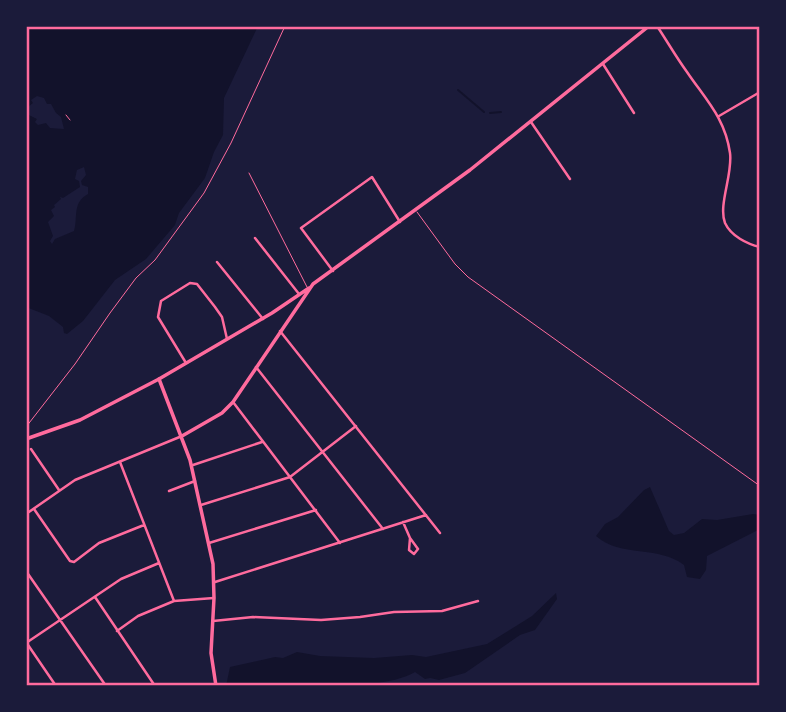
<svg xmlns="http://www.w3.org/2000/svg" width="786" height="712" font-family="'Asap Condensed',sans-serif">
	<rect width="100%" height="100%" fill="#1b1b3a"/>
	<path fill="#12122b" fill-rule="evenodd" d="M26 26H258L224 98 223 135 214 152 205 178 179 213 175 225 146 259 115 280 83 321 67 334 64 333 63 327 49 316 26 307ZM37 96 44 98 47 104H51L56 113 61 117 64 129 50 128 46 123 38 125 35 122 37 119 27 114 28 107 33 103 31 100ZM84 167 86 175 81 181 82 185 88 187V194C72 203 78 216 74 231L55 239 52 244 50 241 53 236 48 222 54 216 51 210 55 207 54 205 61 199 60 197 63 198 80 187 79 181 75 179 77 170Z
		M650 487 669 531 674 535 684 533 702 519 717 520 753 514 760 515V529L707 556 706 570 700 579 687 577 684 565C658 545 621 558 596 536L605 524 618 517 644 490Z
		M556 593 557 599 535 630 520 635 465 673 439 680 430 678 425 679 415 672C381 693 271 686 226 686L230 667 275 657 283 658 297 652 320 656 374 658 412 655 426 657 487 644 532 616Z"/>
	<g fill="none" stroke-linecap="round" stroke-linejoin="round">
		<path stroke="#12122b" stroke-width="2" d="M458 90 484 112
			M490 113 501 112"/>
		<path stroke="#ff6b9d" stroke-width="1" d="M66 115 70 120
			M26 427 75 364 110 313 136 278 155 260 204 193 231 143 285 26"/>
		<path stroke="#ff6b9d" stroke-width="1" d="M249 173 307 287
			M417 212 455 264 468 277 760 486"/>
		<path stroke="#ff6b9d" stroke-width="2.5" d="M657 26C667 41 676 57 687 72 706 100 725 118 730 153 733 174 718 205 725 223 731 236 747 244 760 247
			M759 26 760 33
			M603 64 634 113
			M719 116 760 92
			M531 122 570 179
			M255 238 299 294
			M217 262 263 319
			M333 271 301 228 372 177 400 222
			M280 331 440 533
			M186 363 158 317 161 301 190 283 197 284 215 307 222 317 227 339
			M256 367 383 529
			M233 402 340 543
			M31 449 59 490
			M120 462 174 601
			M193 465 262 442
			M169 491 195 481
			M201 505 290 477 356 426
			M34 509 70 561 74 562 99 543 144 525
			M403 522 410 538
			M410 538 418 549 414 554 409 550Z
			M209 543 316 510
			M26 571 106 686
			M215 582 426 515
			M95 597 155 686
			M213 621 253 617 321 620 360 617 394 612 442 611 478 601
			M117 631 138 616 174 601 214 598
			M26 642 56 686
			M26 643 121 579 159 563"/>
		<path stroke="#ff6b9d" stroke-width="2.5" d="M26 514 75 480 182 436"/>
		<path stroke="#ff6b9d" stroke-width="3.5" d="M26 439 80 420 159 379"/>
		<path stroke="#ff6b9d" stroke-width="3.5" d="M182 436 222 413 233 402 313 284 470 170 649 26
			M216 686 211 653 214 598 213 564 190 460 159 379 272 313 309 288"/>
	</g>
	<rect width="786" height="712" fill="none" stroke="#1b1b3a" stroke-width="56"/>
	<rect x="28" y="28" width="730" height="656" fill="none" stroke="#ff6b9d" stroke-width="2.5"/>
</svg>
